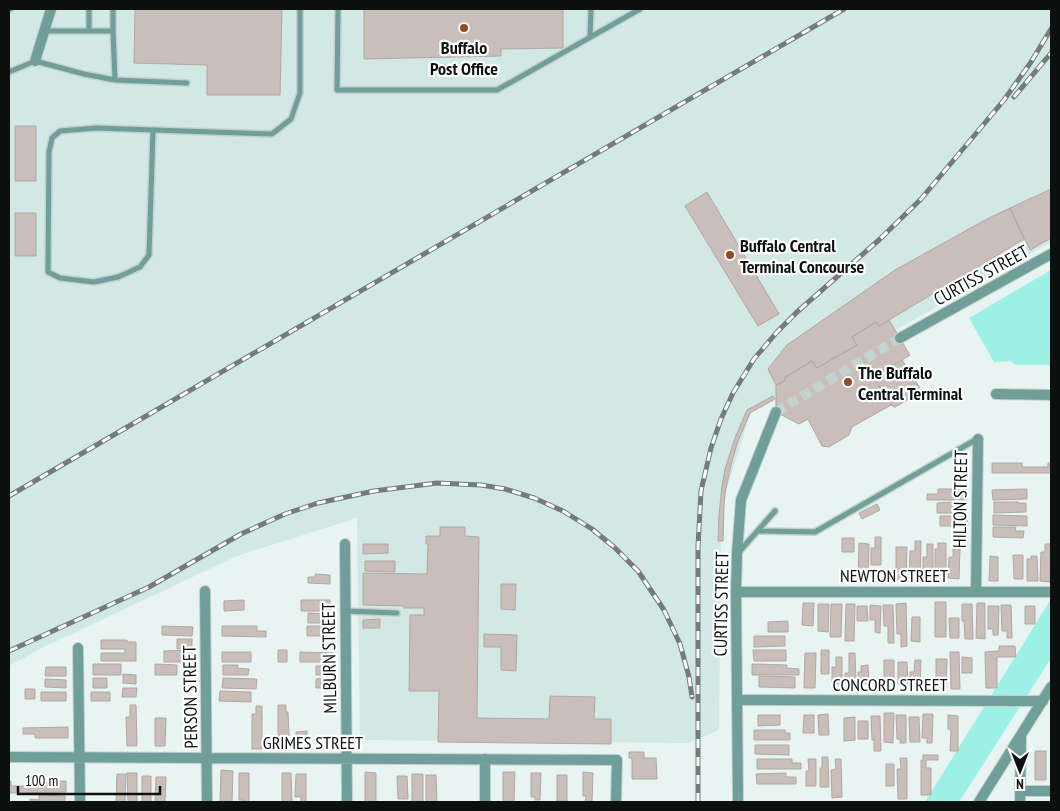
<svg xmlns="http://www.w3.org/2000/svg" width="1060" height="811" font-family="'PT Sans Narrow',sans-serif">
	<rect width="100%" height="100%" fill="#e7f4f2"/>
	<path fill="#d1e8e5" d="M9 9H1051V242L751 412 726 491 721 533 719 730 688 743 360 740 357 518 237 556 44 647 9 666Z"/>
	<path fill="#9cf0e6" d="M1051 270V365H1016L1010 361 994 362 969 318Z
		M1051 599V658L959 802H925Z"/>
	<path fill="#c9beb9" stroke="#b2a7a2" d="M135 9H282L280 95H207V65L134 63Z
		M364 9H563V48L501 49V56L364 59Z
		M15 126H36V181H15Z
		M1051 189V238L1030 250 1010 208Z
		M707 192 779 314 758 326 685 206Z
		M1010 208 1024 239 879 326 876 322 852 337 857 345 817 368 812 361 784 378 786 380 776 385 768 369 787 345 895 270 987 219Z
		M15 213H36V256H15Z
		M889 320 910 355 902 360 919 387 917 394 895 407 891 405 852 427 849 435 829 447 822 446 808 419 799 424 776 412V385L786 380 784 378 812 361 817 368 857 345 852 337 876 322 879 326Z
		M902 360 919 387 917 394 895 407 891 405 873 376Z
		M773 396 775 399 750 413 738 441 732 461 725 493 724 506 723 541H718L719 515 722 486 725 469 735 438 747 410Z
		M992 463H1022V467H1048V463H1051V473H992Z
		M938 489H966V500H927V494H938Z
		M1027 489V499L993 500 992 490Z
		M953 502V513H937V503Z
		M994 502H1018V503H1026V512L994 513Z
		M877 504 880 510 862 519 859 513Z
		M993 515 1027 516V526L993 525Z
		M940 516H967L968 526H940Z
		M440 527H465V536L479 537 477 718 549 719 550 696 595 697 594 719H611V744L438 742 439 691H409L410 615H424V608H404V606L363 605V573L427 574 428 544H426V536H440Z
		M993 527H1016L1015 531H1024L1023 538 993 537Z
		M875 537H881V565H871V548H875Z
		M842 538H854V552H842Z
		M915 541H921L920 580H909L910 551H915Z
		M859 543 869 544 868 581H858Z
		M938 543H946V576H935V549H938Z
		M363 544H388V553L363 554Z
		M927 544H933V581H923V557H927Z
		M1045 544H1051L1050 582 1040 581 1041 552H1045Z
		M896 547H907L906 580H896Z
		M953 549H960L959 579 948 578 949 557H953Z
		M1013 555H1023V579H1014Z
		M990 556 998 557V581H989Z
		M1031 556H1037L1038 581H1027V559H1031Z
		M365 561H395V572L365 571Z
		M315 574 330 575V584L308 583V577H315Z
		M501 584H516L515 610 501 609Z
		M244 600V610L224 611V601Z
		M301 600H330V611H301Z
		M935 602H946V637H935Z
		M803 603H814L813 626 802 625Z
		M906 603 907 646 901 647V634H897L896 604Z
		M977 603H985V639L976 638Z
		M818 604H829L828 632 818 631Z
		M831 604H842L841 637H830Z
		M846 604H855L854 641H845Z
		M962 604H972L973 639H965L964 621H962Z
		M870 605 881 606 880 633 875 632V620H870Z
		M883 605H893L894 643H888V626H884Z
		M1001 605H1011L1012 638H1007V631H1002Z
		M857 606H867L868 621H857Z
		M988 606H999L998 635H993V629H988Z
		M1025 606H1035V624H1025Z
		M308 613 331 614 330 623H308Z
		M912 617H920V642L911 641Z
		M949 618H959V638H950Z
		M380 619V628H363V620Z
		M788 621V632H768V622Z
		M162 626 193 627 192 636 162 635Z
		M222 626H257V631H266V637L222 636Z
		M307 626H330V636H307Z
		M484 634 517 635 516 671 501 670V647H484Z
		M754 636H785V646L754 647Z
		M177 639H192V649H177Z
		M101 640H127V642H136V661H101V653H125V649H101Z
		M999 646H1015L1016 657H997V688H986L985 652 999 651Z
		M193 650V662H164V651Z
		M278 650H287V662H278Z
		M753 650H786V661H754Z
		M821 650H829V674H821Z
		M222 652H251V662H222Z
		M300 652 334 653 333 662H300Z
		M950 652H959L960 689H951Z
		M805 653H816L815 688H804Z
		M849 653H855L856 683H845V673H849Z
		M836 657H842V684H832V667H836Z
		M962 657 972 658V673H962Z
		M936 659H947L946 690 936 689Z
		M884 660H894V688H884Z
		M915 660H921L920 687H910V672H914Z
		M898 662H907L908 684H898Z
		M93 664H121V675H93Z
		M155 664 177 665V675H155Z
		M752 664 787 665 786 668 799 669V675H752Z
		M223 665H238L237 668 249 669 248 675H223Z
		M868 665 869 684H858V672H861V666Z
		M316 666H330V675H316Z
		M46 667H66V676H45Z
		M123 674 136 675V684L123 683Z
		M759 676 795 677V688L759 687Z
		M93 678H107V688H93Z
		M223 678 257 679 256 689 222 688Z
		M330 678V688H316V679Z
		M45 679 66 680V688L45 687Z
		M123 688H137L136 697H122Z
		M25 689H35V699H25Z
		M220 691 251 692V702L219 701Z
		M41 692H66V701H41Z
		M91 692H110V701H91Z
		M130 705H136L137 746H127L126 717H130Z
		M278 705H286V712H288L289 736H278Z
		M256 706H262V749H252V714H256Z
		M884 713H894L893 743 884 742Z
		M828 714 829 735H819L818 715Z
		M923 714H933L932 743H927V738H922Z
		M758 715H780V725L758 726Z
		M804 715H814V733H803Z
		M896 715H906V743H900V739H897Z
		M948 715 958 716V751H950L951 730 948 729Z
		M871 716H880L881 751H874V740H872Z
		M855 717V740L844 741V718Z
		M909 717H919L920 742H910Z
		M155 718H166L165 746H155Z
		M858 721H868V739H858Z
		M68 727V738H35V734H23V728Z
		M754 730H785V733H790V740H754Z
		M307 731V747H296V732Z
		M755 745H789V755L755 754Z
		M1035 751H1046V780H1035Z
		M629 752H644V758H656L657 779H632V758H629Z
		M923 755H938V760H926V768H931V795H921V760H923Z
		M822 757H828L829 787H820V768H822Z
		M900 758H907V799H898L897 769H901Z
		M757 759H792V763H801V769H757Z
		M808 759H816V786H806V771H809Z
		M835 759H841L842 797 832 798 831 770 836 769Z
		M886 764H894V786H886Z
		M221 770 233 771 232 802H220Z
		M365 772 376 773V802H365Z
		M503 772H515L514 802H503Z
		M583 772 593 773 592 802H585L586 796H583Z
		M127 773H137V802H128Z
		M239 773H249V802H243V800H239Z
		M282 773H291L292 802H282Z
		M531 773H541L540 800H535V797H531Z
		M786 773V777H796V784H757L756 774Z
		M117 774H126L125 802H116Z
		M296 774H306V802H301V797H295Z
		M412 774H423V802H412Z
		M426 775H436L437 802H426Z
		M557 775H567V801H557Z
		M142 776H151V802H142Z
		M397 776H407L408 799H398Z
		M156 777H166L165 802H155Z
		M9 781H11V786H33V782L66 781V792L9 793Z
		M39 795 65 796V802H30V799L39 800Z"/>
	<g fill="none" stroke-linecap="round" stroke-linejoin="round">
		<path stroke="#c6d2d0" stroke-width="10" stroke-dasharray="10 5" stroke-linecap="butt" d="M776 412 900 338"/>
		<defs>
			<path id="service" d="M9 9H10
				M89 9V31
				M338 9 337 90H497L640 9
				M113 31V9
				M590 37 591 9
				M9 72 35 61 84 74 115 80 113 31H44
				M115 80 187 83
				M153 131 149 255 140 267 118 277 94 282 60 278 48 272 49 152 52 138 60 131 96 128 272 134 291 119 300 93V9
				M758 531 815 532 977 439
				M739 552 775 511
				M346 611 397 613"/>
			<path id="minor" d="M35 61 51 9
				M900 338 1051 254
				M996 394 1051 395
				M345 544 347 802
				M205 591 207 802
				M976 591 978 439
				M736 592H1051
				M78 648 80 802
				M737 700 1043 701
				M9 757 617 760 616 802
				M485 759V802
				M1020 791H1051
				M738 802 736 592 737 553 741 500 776 412
				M979 802 1051 687
				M1020 802 1021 736"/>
		</defs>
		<use href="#service" stroke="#c4d0ce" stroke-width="8"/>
		<use href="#minor" stroke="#c4d0ce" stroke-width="12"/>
		<use href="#service" stroke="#709e98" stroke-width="5"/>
		<use href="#minor" stroke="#709e98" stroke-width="10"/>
		<defs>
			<path id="rail" d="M1014 97 1051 53
				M9 496 844 9
				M9 651 149 587 241 534 285 514 318 503 374 491 437 483 481 485 505 489 534 498 563 511 592 529 614 547 638 571 664 610 680 644 689 677 692 697
				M698 802V547L701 491 711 448 721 419 733 393 754 359 777 332 797 312 880 239 921 199 1004 100 1031 62 1051 29"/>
		</defs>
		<use href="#rail" stroke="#737c7b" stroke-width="5"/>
		<use href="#rail" stroke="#fff" stroke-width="3" stroke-dasharray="9" stroke-linecap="butt"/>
	</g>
	<g fill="#924b26" stroke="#fff" stroke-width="2">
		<circle cx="464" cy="28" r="5"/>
		<circle cx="730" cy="255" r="5"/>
		<circle cx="848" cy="382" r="5"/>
	</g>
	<g text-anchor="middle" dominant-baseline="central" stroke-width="4.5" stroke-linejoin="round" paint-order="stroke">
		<g font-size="18" font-weight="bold" fill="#0c1110" stroke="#fff" text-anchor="start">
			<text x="464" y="47" text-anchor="middle">Buffalo<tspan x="464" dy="21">Post Office</tspan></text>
			<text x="740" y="245">Buffalo Central<tspan x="740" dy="21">Terminal Concourse</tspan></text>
			<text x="858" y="372">The Buffalo<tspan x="858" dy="21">Central Terminal</tspan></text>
		</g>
		<g font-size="18" fill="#0c1110" stroke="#fff">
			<text transform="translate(981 275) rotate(-29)">CURTISS STREET</text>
			<text transform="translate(960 499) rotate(-89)">HILTON STREET</text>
			<text x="894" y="575">NEWTON STREET</text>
			<text transform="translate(721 604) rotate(-89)">CURTISS STREET</text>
			<text transform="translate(329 658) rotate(-91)">MILBURN STREET</text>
			<text x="890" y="684">CONCORD STREET</text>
			<text transform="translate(190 697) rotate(-91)">PERSON STREET</text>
			<text x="313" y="742">GRIMES STREET</text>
		</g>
	</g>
	<rect width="1060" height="811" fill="none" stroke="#0c1110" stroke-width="20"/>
	<g transform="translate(1020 771) rotate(180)" stroke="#ffffff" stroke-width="4" paint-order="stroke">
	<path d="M0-4L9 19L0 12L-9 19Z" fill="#0c1110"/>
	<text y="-8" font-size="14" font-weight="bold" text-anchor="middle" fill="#0c1110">N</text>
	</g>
	<path d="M18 786v8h142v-8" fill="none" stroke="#0c1110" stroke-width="2.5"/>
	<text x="25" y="786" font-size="15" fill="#0c1110" stroke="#ffffff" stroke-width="4" paint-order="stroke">100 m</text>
</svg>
